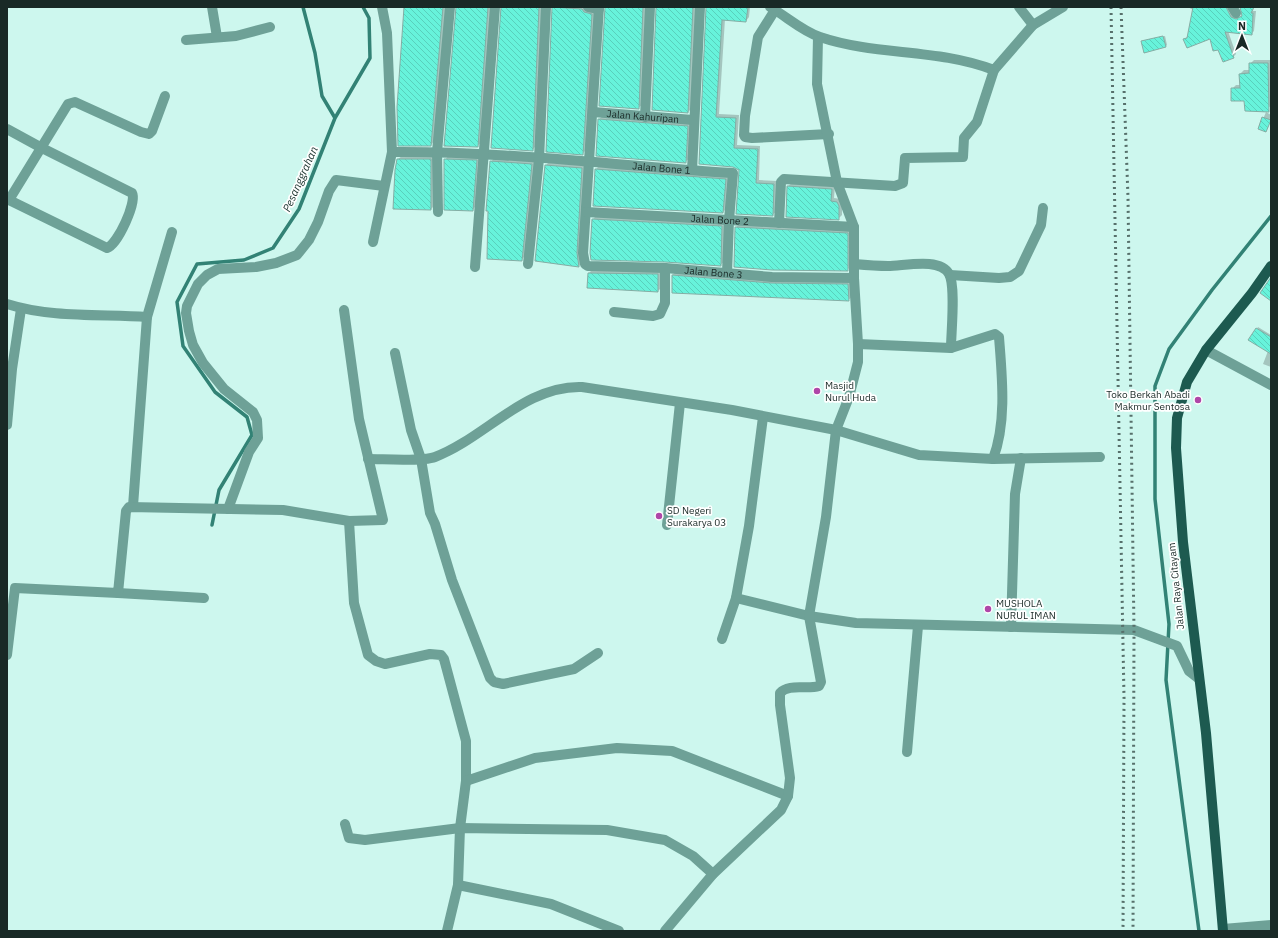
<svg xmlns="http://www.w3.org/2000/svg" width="1278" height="938" font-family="'IBM Plex Sans',sans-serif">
	<defs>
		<pattern id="building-back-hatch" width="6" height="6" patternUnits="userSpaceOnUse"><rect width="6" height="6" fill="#67f3db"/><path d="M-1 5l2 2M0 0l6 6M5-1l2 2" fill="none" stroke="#59d0bc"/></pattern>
	</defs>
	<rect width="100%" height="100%" fill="#cdf7ee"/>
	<path fill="#0003" d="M405 7H446L434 141 431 145Z
		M457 7H491L481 143 477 146Z
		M502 7H542L536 146 532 150Z
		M554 7H586L595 11 586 150 582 154 547 151Z
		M606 7H646L642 105 638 108Z
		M658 7H696L691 109 688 112Z
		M708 7H750L749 17 746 21 725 19 719 114 739 115 737 145 760 146 759 180 777 181 776 212 772 215 740 169 734 166 700 163Z
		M1188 7H1213L1212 10 1233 13 1236 17 1243 16 1241 7H1254L1253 11H1256L1254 31 1251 34 1228 31 1236 54 1233 57 1211 37 1184 40 1188 36 1193 10Z
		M1165 36 1167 45 1166 46 1142 42Z
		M1254 60H1271V107L1245 103V100L1232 89 1236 85H1241L1240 74 1244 70H1250V64Z
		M1266 112 1271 115 1266 131 1259 129Z
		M603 116 690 123 689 159 685 162 599 119Z
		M402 156H434V206L431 209 394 208 398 159Z
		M448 156 480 157 476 206 472 210 445 160Z
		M494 158 535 161 525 256 521 260 491 162Z
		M549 162 585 165 582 263 579 266 537 260 546 165Z
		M599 166 729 176 726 209 723 212 596 169Z
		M792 183 835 186 834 198 841 199 842 203V215L838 219 788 186Z
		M596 216 725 223 724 262 720 265 593 219Z
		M740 224 850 230V267L847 270 736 227Z
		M592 270 661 271V288L658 291 588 287 589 273Z
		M676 272 851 282 852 297 848 300 672 275Z
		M1258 327 1271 335V367L1263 364 1268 351 1250 340Z"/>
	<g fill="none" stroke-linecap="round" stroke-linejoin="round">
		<path stroke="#328275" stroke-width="3.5" d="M303 7 315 53 322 96 335 118
			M212 525 219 490 252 435 247 417 215 392 183 346 177 302 197 264 244 260 273 248 299 209 335 118 370 58 369 18 363 7
			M1199 931 1166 680 1169 624 1155 499V386L1169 349 1212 290 1271 216"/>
	</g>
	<path fill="url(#building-back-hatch)" stroke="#85ada4" d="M404 7H443L431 146H398L397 107Z
		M456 7H488L478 147 444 146Z
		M501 7H539L533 151 491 148Z
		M552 7 582 9 584 12 592 14 583 155 546 152Z
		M605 7H643L639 109 599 106Z
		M656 7H693L688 113 652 110Z
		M706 7H748L746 22 722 20 716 117 736 118 734 148 758 149 756 183 774 184 773 216 736 214 739 170 733 167 699 164Z
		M1193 7H1226L1231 17 1236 19 1242 16 1240 7H1254L1251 13H1253L1252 35 1225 32 1234 58 1223 62 1218 50 1213 51 1210 39 1187 48 1183 39 1187 38Z
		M1163 36 1166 47 1144 53 1141 41Z
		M1249 63H1268L1269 112 1245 111 1244 101H1231V88H1240L1239 74 1249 73Z
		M1262 117 1271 120 1266 132 1258 129Z
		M598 119 688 126 686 163 596 156Z
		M397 159H431V210L393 209 395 170Z
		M444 159 477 160 473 211 444 210Z
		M490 161 532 164 522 261 487 259 488 211H486Z
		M545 165 582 168 577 253 579 267 535 261Z
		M595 169 726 179 723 213 593 206Z
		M787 186 832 189 831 201 837 202 839 206V220L786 217Z
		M592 219 722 226 721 266 665 262 591 260 590 253Z
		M735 227 848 233V271L772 270 734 267Z
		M588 273 658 274V292L587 288Z
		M672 275 771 283 848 284 849 301 672 293Z
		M1271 277V301L1260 293Z
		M1256 328 1271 337V354L1248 340Z"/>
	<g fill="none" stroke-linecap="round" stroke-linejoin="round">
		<g stroke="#6ea197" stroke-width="10">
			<path d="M212 7 217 37"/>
			<path d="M588 7 599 9"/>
			<path id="s1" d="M599 7 583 253 585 264 588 266 665 268 772 277 854 278"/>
			<path d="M770 7C786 16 802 31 820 37 876 56 937 48 994 70L1033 25 1063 7"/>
			<path d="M1019 7 1033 25"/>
			<path d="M1232 7 1236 13"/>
			<path d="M775 10 758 37 745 116 744 135 745 137 752 138 829 134"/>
			<path d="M186 40 236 36 270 27"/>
			<path id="s2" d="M593 112 693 120"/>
			<path d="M645 117 650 7"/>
			<path d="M7 129 40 147 132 193C137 202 118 244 107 248L9 200"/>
			<path id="s3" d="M392 152C505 151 619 166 733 173L729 220 727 273"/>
			<path d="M692 170 700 7"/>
			<path d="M7 199 9 200 68 104 75 102 141 132 149 134 152 131 165 96"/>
			<path d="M438 212 437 152 450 7"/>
			<path id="s4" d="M586 212 854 227"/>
			<path d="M779 223 781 182 784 179 895 186 903 183 905 158 963 157 964 138 977 122 994 70"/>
			<path d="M373 242 392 152 387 33 382 7"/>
			<path d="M528 264 539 159 546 7"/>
			<path d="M854 264C865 265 877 266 888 266 904 266 940 257 949 274 956 286 951 333 951 348"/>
			<path d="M475 267 495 7"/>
			<path d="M950 275 999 278 1010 277 1019 271 1041 225 1043 208"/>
			<path d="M7 304C51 318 101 314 147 317L172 232"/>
			<path d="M614 312 653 316 660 314 665 303V268"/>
			<path d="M858 344 951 348 995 334 999 337C1002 376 1007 422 993 459"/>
			<path d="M1206 350 1271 385"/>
			<path d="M395 353 411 430 421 459 430 513 435 524 452 580 490 678 494 682 503 684 574 669 598 653"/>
			<path d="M7 425 12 369 21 309"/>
			<path d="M368 459C384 459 422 462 435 457 485 438 525 385 582 387L732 410 836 430 919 455 993 459 1100 457"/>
			<path d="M133 506 147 317"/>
			<path d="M228 509 249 452 258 438 257 420 253 412 224 389 203 363 193 345 189 331 186 313 187 306 198 284 207 275 218 269 256 267 276 263 297 255 309 240 318 222 329 191 336 180 384 186"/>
			<path d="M349 521 354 603 368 655 376 661 385 664 430 654 441 655 444 659 466 741V781L460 828 458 885 447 931"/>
			<path d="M667 525 680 403"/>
			<path d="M118 593 204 598"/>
			<path d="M736 598 809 616 856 623 1134 630 1177 646 1189 671 1198 678"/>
			<path d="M1011 627 1015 494 1021 458"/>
			<path d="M722 639 736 598 749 526 763 417"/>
			<path d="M7 655 15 588 118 593 126 511 129 507 283 510 349 521 383 520 359 419 344 310"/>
			<path d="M907 752 918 626"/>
			<path d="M466 781 535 758 617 748 672 751 788 796"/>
			<path d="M345 824 349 838 365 840 460 828 607 830 665 840 693 856 713 874"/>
			<path d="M458 885 551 904 619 931"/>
			<path d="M1223 929 1271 925"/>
			<path d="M665 931 713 874 781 810 788 796 790 778 780 705V693C789 683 807 690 819 686L821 682 809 616 826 517 836 430 849 397 858 362V344L854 278V227L837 182 817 84 818 37"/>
		</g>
		<path stroke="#1d5a50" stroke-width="10" d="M1223 931 1206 733 1183 542 1176 448 1177 418 1187 382 1206 350 1252 293 1271 266"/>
		<path stroke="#57706b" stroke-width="3" stroke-dasharray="2 4" stroke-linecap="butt" d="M1111 7 1124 697 1123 931
			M1121 7 1128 197 1134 630 1133 931"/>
	</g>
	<g fill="#af46a8" stroke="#fff" stroke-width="1.5">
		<circle cx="817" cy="391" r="4"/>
		<circle cx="1198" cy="400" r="4"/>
		<circle cx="659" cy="516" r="4"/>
		<circle cx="988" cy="609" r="4"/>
	</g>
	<g text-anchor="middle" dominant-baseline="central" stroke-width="3.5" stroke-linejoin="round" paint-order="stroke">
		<g font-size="10" fill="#192926" stroke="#fff">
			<text stroke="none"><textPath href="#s2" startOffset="50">Jalan Kahuripan</textPath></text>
			<text stroke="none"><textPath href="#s3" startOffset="270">Jalan Bone 1</textPath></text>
			<text stroke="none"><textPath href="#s4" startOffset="134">Jalan Bone 2</textPath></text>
			<text stroke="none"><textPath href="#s1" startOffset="387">Jalan Bone 3</textPath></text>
			<text transform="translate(1176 586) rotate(-96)">Jalan Raya Citayam</text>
		</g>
		<g font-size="10" fill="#192926" stroke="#fff" text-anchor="start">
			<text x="825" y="385">Masjid<tspan x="825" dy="12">Nurul Huda</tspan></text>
			<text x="1190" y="394" text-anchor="end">Toko Berkah Abadi<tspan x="1190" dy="12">Makmur Sentosa</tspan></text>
			<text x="667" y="510">SD Negeri<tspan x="667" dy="12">Surakarya 03</tspan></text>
			<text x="996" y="603">MUSHOLA<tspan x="996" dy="12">NURUL IMAN</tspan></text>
		</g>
		<g font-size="11" font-style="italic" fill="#1a322d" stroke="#fff">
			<text transform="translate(300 179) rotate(-66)">Pesanggrahan</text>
		</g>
	</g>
	<rect width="1278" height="938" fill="none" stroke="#192926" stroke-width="16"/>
	<g transform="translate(1242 36)" stroke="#ffffff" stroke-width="3" paint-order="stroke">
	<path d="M0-3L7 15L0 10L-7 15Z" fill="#192926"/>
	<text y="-6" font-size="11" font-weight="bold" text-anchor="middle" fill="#192926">N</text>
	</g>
</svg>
